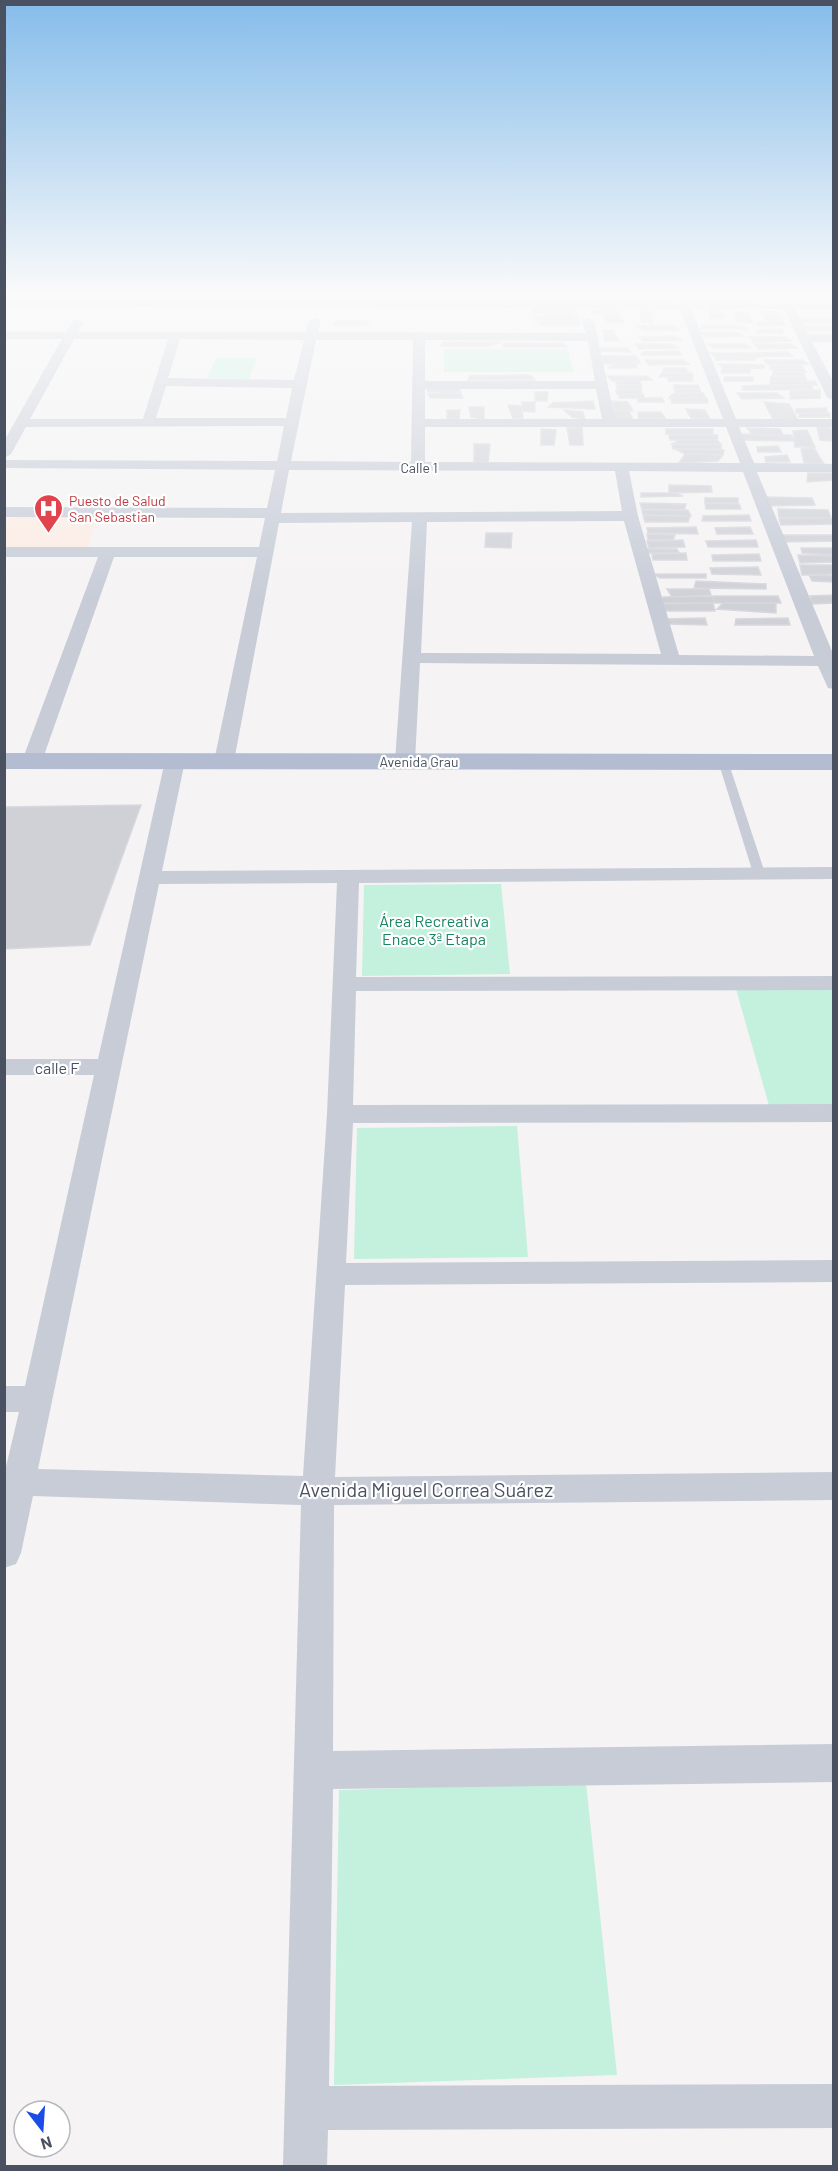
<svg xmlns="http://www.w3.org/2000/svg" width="838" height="2171" font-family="Barlow,sans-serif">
	<rect width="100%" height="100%" fill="#f5f3f3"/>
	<path fill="#fcece5" d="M15 517H89L96 520 88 548 5 551 4 519Z"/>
	<path fill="#c3f1dd" d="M444 349H568L573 372H444Z
		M216 358H257L249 379 207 378Z
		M501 884 510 974 362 976 364 885Z
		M833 987V1109H770L736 989Z
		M517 1126 528 1257 354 1259 357 1128Z
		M586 1783 617 2075 334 2085 339 1790Z"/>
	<path fill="#cfd1d7" stroke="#d7d7de" stroke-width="1.5" d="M531 309H576L577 314H532Z
		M593 310H619L620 313 593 314Z
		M639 310H651L653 323 642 322Z
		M708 310H720L726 318 710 319Z
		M759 311 776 312 783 320 767 321Z
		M735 312H748L753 323 736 322Z
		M545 314H572L573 317H546Z
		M603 314 620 315 624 322 607 323Z
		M535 317H578L579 321H539L535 320Z
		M834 318V323H800L799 319Z
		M334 321H369L365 325H333Z
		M535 321H579V325H541Z
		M757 322H783L785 325 758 326Z
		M638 326H675L680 330H643Z
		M702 326H743L747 329H701Z
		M800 326H832L834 331H803Z
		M782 329 784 333H757L756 330Z
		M603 330H613L619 341H605Z
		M700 332H737L743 336 705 337Z
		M676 336 681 340 643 341 639 337Z
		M749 337H785L792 341 754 342Z
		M443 342H500L490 346H441Z
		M504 343H562L567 347H503Z
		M635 344H672L678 348 639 349Z
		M708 344H745L751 348H713Z
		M754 344H791L797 348 759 349Z
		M600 348H627L631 352 600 351Z
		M680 351 681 355H641L643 352Z
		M787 352 793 356 754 357 752 353Z
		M711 353H752L754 357 714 356Z
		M596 356H636L640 363 601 364Z
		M714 356 754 357 755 360H716Z
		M645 360H683L689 364 649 365Z
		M764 360H802L808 364 769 365Z
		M616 364H637V368H608Z
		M719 364 764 365V368L724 369Z
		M771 365H801L803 368 770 369Z
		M664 368H686L688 372H663Z
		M750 369V373H721L722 370Z
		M774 369H804L806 372H773Z
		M803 372 805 376H772L773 373Z
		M662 373H692L693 377H659Z
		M530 375 535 380H468L470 376Z
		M607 376H647L652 380 612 381Z
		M668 377H691L693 381H668Z
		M725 377H753V381H724Z
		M771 377H805L807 381H770Z
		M616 381H640L641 385H616Z
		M770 381H815L817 385H771Z
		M617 385H641L642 389H617Z
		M674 385H698L700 389H674Z
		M771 385V390H742L743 386Z
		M811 385 813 389 771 390 772 386Z
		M427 388H458L461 392H428Z
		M675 389H700L701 393H676Z
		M616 390H641L642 394H617Z
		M820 390V394L790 395 791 391Z
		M535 392H548L547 401H535Z
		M460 393 463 398H430L428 394Z
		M703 393 705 397 669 398 672 394Z
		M737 393H777L784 398 742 399Z
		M619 394H643L644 398H619Z
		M820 394V398L790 399 791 395Z
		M638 398H662L664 402H638Z
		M671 398H707L708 403H672Z
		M593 401 595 409 548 407 553 403Z
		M611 401 628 402 633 411 614 410Z
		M522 402H535V412L522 411Z
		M764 402 789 404 798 420 773 419Z
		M508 405 521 406 523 418H513Z
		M469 407H484V419L471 417Z
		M826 408 827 412 796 413V409Z
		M686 409 705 410 710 419 691 418Z
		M447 410H460L459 419H447Z
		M564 410 583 412 585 419 572 417Z
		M611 410 629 411 633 420 614 419Z
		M638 412H661L666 419H639Z
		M829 413 830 417H799V414Z
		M582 427 583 445H570L567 428Z
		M817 427H830L834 432V441L820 440Z
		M747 428 780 429 783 435 752 434Z
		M541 429 556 430 554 445H541Z
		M666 429H713V434H666Z
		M807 430 815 447H795L793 431Z
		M741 434 791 435 794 441 742 440Z
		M669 435H718L717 440H670Z
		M679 440H717L721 444H672Z
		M474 444H490L488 462H474Z
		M672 444H721V449H673Z
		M778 446 781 452H758L757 447Z
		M814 448 824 464 804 463 801 449Z
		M675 449 724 450 723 455 685 454Z
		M685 454 723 455 718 461 679 463Z
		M787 455 790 462H766L765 457Z
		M808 473H834V480L807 482Z
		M669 485 711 486 712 492 669 493Z
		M641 493H675L683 496 641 497Z
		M764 497 812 498 815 505 765 506Z
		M705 498H738V503H705Z
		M640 503 686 504 684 510 642 509Z
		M705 503 739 504 741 509H706Z
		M778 509 828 510 831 518H779Z
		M642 510H688L691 516 643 515Z
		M643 515 690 516 688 522H645Z
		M749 515 751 521H702L703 516Z
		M779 518H833V524L781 525Z
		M696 527 698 534 648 533 647 528Z
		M750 527 753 534H717L715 528Z
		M486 533H512L511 548 485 547Z
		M647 534 675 535 673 540H648Z
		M781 535H834V541L783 542Z
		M683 540 685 547 649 548 647 541Z
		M756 540 758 547H708L706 541Z
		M801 548H834V555L802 553Z
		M648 549H677L679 553H645Z
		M686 553 687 560H653L652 554Z
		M759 554 761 561H713L712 555Z
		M798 555 834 556V562L800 563Z
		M800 565H834V574L802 575Z
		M758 567 761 575 712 574 710 568Z
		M653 574H706V578H660Z
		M809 575 834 576V582L812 581Z
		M696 581 766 584V589L694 588Z
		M667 589H709L711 595 672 597Z
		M834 595V603L812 604 810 596Z
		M713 596 715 603H661L663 597Z
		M713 596H778L781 603H715Z
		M713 603 715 611H661L662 604Z
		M723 603H776V613L717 609Z
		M705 618 707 625 667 624 665 619Z
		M788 618 790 625H735L736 619Z
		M141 805 90 945 4 949V807Z"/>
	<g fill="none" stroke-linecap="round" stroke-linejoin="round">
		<path fill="#c7ccd7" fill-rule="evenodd" d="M723 758 728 761 765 873 763 875 759 876 753 873 718 761Z"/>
		<path fill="#c7ccd7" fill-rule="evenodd" d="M676 297H687L689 302 834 303V309H795L808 334H834V342H812L834 383V401L827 397 784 309H691L736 419H834V427H739L754 463 834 464V472H757L834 656V689L828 688 818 666 420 663 415 761 412 765H398L395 761 412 522 279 523 234 761 231 765H217L214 761 257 557H114L42 761 39 765H25L22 761 98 557H4V547H259L265 518 4 517V507L267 508 275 470 4 468V460L277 461 284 426 26 427 11 454 4 458V441L62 339H4V331L66 332 73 321 77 319 83 323 78 332H306L309 321 315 318 321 321 318 332 586 333 582 321 588 318 594 321 615 419H723L680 309 4 306V300L677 302ZM74 339H168L143 419H30ZM180 339 304 340 294 380 168 378ZM316 340H413L411 462 291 461ZM425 340 588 341 595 381H425ZM166 386 292 388 286 418H156ZM425 389H596L602 419H425ZM425 427H726L740 463 425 462ZM289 470 615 471 622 511 281 513ZM629 471 743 472 814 656 679 655 638 516ZM624 521 661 654 421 653 427 522Z
			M175 755 182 757 185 761 162 871 834 867V879L359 883 356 977 834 976V990L356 991 353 1105 834 1104V1122L353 1123 346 1263 834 1260V1282L345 1285 335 1477 834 1472V1500L334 1505 333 1751 834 1744V1782L333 1789 329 2086 834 2084V2128L328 2130 327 2166H283L301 1505 33 1496 21 1553 16 1564 4 1568V1475L19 1412H4V1386H25L94 1075H4V1059H98L165 761 168 757ZM337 883 327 1114 303 1476 38 1469 159 884Z"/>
		<path fill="#b3bcd1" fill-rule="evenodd" d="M4 753 834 754V770L4 769Z"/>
	</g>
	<linearGradient id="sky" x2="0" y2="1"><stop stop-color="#85bcea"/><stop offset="0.49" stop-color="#fafafa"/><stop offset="1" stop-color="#fafafa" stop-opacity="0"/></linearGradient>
	<rect width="838" height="601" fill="url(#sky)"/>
	<defs>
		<symbol id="hospital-pin" viewBox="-11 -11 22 30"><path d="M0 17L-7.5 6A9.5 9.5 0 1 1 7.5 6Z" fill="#e0444e" stroke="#fff"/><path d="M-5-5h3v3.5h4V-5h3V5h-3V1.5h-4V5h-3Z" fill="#fff"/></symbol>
	</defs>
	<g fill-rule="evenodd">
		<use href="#hospital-pin" x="32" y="492" width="33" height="45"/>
	</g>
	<g text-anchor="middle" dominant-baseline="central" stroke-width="4.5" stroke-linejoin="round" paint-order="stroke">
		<g font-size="14" fill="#4a5160" stroke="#fff">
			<text x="419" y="467">Calle 1</text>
			<text x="419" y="761">Avenida Grau</text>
		</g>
		<g font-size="14" fill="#be3a42" stroke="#fff" text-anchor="start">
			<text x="69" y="500">Puesto de Salud<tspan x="69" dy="16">San Sebastian</tspan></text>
		</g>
		<g font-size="16" fill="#188563" stroke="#fff">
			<text x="434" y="920">Área Recreativa<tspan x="434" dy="18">Enace 3ª Etapa</tspan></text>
		</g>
		<g font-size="16" fill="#4a5160" stroke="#fff">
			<text x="57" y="1067">calle F</text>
		</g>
		<g font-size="20" fill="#4a5160" stroke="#fff">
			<text x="426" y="1489">Avenida Miguel Correa Suárez</text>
		</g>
	</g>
	<rect width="838" height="2171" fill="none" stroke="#4a5160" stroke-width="12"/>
	<g transform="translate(42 2129) rotate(163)"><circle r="28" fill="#ffffff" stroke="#b7b9bf" stroke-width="1.5"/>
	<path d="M0-4.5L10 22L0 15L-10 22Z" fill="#1b4ce7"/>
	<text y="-9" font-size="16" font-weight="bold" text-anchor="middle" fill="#4a5160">N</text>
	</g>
</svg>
